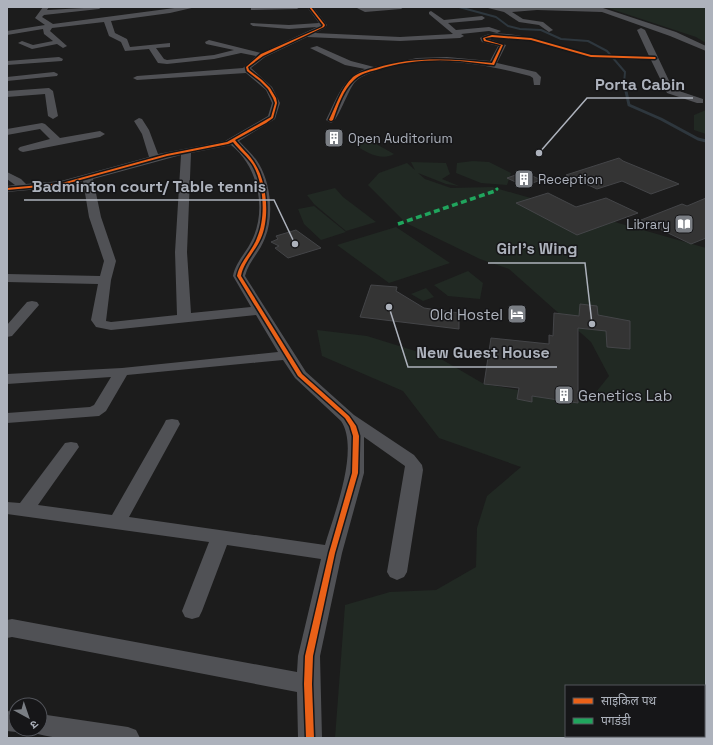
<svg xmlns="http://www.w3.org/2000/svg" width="713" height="745" font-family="'Space Grotesk','Noto Sans Devanagari',sans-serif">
	<rect width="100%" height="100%" fill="#1c1c1c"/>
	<path fill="#212923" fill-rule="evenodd" d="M605 7H706V43L696 37Z
		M706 110V134L694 130V115Z
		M362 136 394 154C383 161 366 153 357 146Z
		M473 161 489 162 511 173 507 185 481 183 456 173 457 163Z
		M411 162 446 163 450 174 442 179 459 186 446 184 418 173 425 179 451 188 492 187 706 248V738H335L345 605 390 592 436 590 476 567 477 528 487 496 521 467 439 438 403 391 322 356 317 330 367 336 441 359 484 384 588 402 609 376 591 342 509 269 480 259 406 223 368 185 379 173 407 163 415 170ZM566 686H704V736H566Z
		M335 188 343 197 376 222 346 231 314 204 337 198 314 204 307 195Z
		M314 206 346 232 321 240 304 224 298 209Z
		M396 227 450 263 389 283 337 245Z
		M468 271 483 283 480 299 448 296 434 285Z
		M426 288 434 297 423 301 411 294Z"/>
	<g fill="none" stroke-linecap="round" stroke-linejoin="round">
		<path stroke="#2e373e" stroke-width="2" d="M459 7 496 17 508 26 520 29 541 30 561 39 588 41 607 51 625 72 624 83"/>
		<path stroke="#2e373e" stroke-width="3" d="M624 82 629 105 661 119 698 139 706 141"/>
	</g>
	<path fill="#343434" stroke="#444548" d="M619 158 623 161 679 184 651 194 622 181 597 189 566 175Z
		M524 172 541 180 524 186 507 178Z
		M548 193 576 207 606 198 638 213 577 235 516 203Z
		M706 198V238L691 244 641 220 682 204 687 206Z
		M296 230 321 248 288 258 275 248 279 246 271 242 278 239 276 236Z
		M371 285 397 287 396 291 424 308 459 313V329L360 317Z
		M580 304 597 306 598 315 630 321V349L607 347 606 331 578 328V403L532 396V402L517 399 519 388 484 384 491 338 549 344V335L553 336 554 313 579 316Z"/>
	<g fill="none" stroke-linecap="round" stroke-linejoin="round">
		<path fill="#505155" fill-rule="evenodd" d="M43 7H49L47 10 102 7 99 9 44 15 42 17 53 24 182 7H196L170 13 111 21 115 33 127 39 130 47 170 43V47L156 48 164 59 167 60 214 55 234 50 206 44 205 42 209 40 261 53 317 27 289 29 253 26 250 24 251 23 289 25 319 23 307 7H313L327 25 325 28 315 33 400 37 453 34 429 14V12L431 11 444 20 482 16 485 18 482 20 448 23 456 30 489 27 501 31 497 33 489 31 461 34 464 36 460 38 400 41 307 37 265 57 251 68 272 87 280 103 275 119 239 141C245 148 254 155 259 164 271 184 274 217 265 238 260 252 249 261 245 276L306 372 354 415 414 455 422 465 423 470 407 572 404 577 397 580 390 577 387 572 405 466 364 437V473L342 553 320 656 322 738H298L297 692 12 637 7 638V620L12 619 297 672 298 656 321 559 227 545 202 611 199 617 192 619 185 617 182 611 209 542 7 514V502L20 503 65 443 71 442 77 443 79 447 38 505 112 515 164 424 166 420 172 419 178 420 180 424 129 517 325 545C334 514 360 449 341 421L295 378 283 360 127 375 106 411 99 416 7 423V413L90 407 94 405 111 377 7 384V374L122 368 278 352 256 315 111 330 96 327 91 320 98 284 7 282V274L100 276 104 261 89 217 83 181 62 187 7 192V186L15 185 7 179V172L21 179 26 184 61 181 149 157 142 134 134 121 139 118 142 119 149 130 158 154 225 141 268 116 272 103 266 90 246 73 137 80 133 78 137 76 243 68 256 56 241 53 214 59 167 64 158 63 149 49 125 51 121 42 109 36 104 22 52 28 50 31 67 46 63 48 57 44 32 49 18 43 22 41 33 45 53 41 44 34 43 29 7 35V31L45 25 35 18ZM231 145C257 165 267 207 253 238 247 252 236 261 233 276L251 307 191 313 187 252 191 153ZM181 155 175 252 177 315 111 322 106 321 111 280 116 261 101 217 93 179Z
			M254 7H300L297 9 251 10V8Z
			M355 7H404L401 9 365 12Z
			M484 7 603 8 676 32 706 46V51L670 36 602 12 537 10 512 12 523 19 543 22 553 30 549 32 539 25 519 22 504 12Z
			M641 28 645 30 673 89 703 99V103H697L667 93 651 60 591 58 531 41 492 38 489 39 506 45 497 63 536 72 541 77 540 85H534L533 78 530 76C481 63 429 54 380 70 371 73 362 75 355 82 348 90 338 121 331 123L326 120C336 100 343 77 365 69L345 65 310 48 317 46 351 61 374 67 417 58 447 57 490 61 498 46 482 42 480 38C499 23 568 50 591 54 609 57 630 55 649 56L637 30Z
			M59 57 63 59 62 61 7 65V61Z
			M54 72 58 74 57 76 7 81V77Z
			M49 88 53 91 58 116 53 119 48 116 45 94 7 97V91Z
			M42 123 45 124 60 138 100 131 105 134 100 137 23 152 20 151 18 149 20 147 50 139 40 129 7 135V129Z
			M32 301 37 302 39 305 12 336 7 337V325L27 302Z
			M7 711 16 712V729H24L16 732 7 731Z
			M40 714 128 727 136 730 140 738C108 738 61 743 32 732L30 729H40Z"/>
		<path stroke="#20a55d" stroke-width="2.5" stroke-dasharray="5 2.5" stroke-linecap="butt" d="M496 190 498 188"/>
		<path stroke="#20a55d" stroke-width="3.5" stroke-dasharray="6 3.5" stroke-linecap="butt" d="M398 224 495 191 497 189"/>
		<defs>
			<path id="cycleway" d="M309 7H311L325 25 324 27 263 56 248 67 249 70 262 80 270 88 276 98 277 103 273 118 266 123 235 140C241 148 250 155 255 164 267 182 270 218 261 238 255 252 244 261 241 276L302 374 349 416 356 426 359 436 358 473 335 553 313 656 312 684 314 738H306L304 684 305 656 329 553 352 473 353 436 350 426 345 418 298 376 237 276C240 261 252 252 257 238 266 218 264 184 253 165 248 157 239 150 233 142L228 144 167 156 62 185 7 190V188L62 183 167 154 227 142 264 121 271 117 275 103 273 98 268 89 260 81 247 71 246 67 261 54 322 27 323 25Z
				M492 35 531 38 591 55 655 57 656 58 655 59 591 57 531 40 492 37 485 38 486 40 503 45 494 65C483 64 472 62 460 61 431 59 404 61 376 70 368 72 360 74 354 80 343 90 338 106 333 120L331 121 329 120C336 106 341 88 353 77 360 72 368 70 376 68 414 56 453 59 492 63L501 45 484 41 483 38Z"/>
		</defs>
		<use href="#cycleway" stroke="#161618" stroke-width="3"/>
		<use href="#cycleway" fill="#ea6118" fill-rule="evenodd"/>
	</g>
	<defs>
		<symbol id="building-square" viewBox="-11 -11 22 22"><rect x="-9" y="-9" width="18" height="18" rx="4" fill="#7a7e84" stroke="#161618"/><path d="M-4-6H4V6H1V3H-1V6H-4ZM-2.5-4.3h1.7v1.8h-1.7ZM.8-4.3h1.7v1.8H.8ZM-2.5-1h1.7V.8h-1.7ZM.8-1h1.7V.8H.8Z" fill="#fff"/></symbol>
		<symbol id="library-square" viewBox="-11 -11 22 22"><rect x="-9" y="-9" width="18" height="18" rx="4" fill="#7a7e84" stroke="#161618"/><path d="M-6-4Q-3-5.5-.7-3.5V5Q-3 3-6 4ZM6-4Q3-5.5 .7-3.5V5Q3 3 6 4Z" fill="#fff"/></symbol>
		<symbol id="hotel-square" viewBox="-11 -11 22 22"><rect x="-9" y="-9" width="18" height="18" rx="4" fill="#7a7e84" stroke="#161618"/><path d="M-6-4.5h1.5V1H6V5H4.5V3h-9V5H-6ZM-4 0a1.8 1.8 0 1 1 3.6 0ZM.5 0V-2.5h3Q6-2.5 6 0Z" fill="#fff"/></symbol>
	</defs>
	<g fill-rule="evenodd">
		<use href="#building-square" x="323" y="127" width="22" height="22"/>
		<use href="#building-square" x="513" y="168" width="22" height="22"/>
		<use href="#library-square" x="673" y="213" width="22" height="22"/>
		<use href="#hotel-square" x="506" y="303" width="22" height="22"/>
		<use href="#building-square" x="553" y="384" width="22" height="22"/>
	</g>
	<g text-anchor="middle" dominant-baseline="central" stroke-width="3" stroke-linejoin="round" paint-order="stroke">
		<g font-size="13" fill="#adb2bc" stroke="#161618" text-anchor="start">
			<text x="348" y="138">Open Auditorium</text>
			<text x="538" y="179">Reception</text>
			<text x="670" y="224" text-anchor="end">Library</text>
		</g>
		<g font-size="15" fill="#adb2bc" stroke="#161618" text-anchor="end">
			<text x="503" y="314">Old Hostel</text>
			<text x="578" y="395" text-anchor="start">Genetics Lab</text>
		</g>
	</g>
	<path fill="none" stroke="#adb2bc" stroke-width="1.5" d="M539 153L587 98H693M295 244L274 200H24M592 324L585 263H488M389 307L408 367H557"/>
	<g fill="#adb2bc" stroke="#161618" stroke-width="1.5">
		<circle cx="539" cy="153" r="4"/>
		<circle cx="295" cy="244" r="4"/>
		<circle cx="592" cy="324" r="4"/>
		<circle cx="389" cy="307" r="4"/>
	</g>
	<g font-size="16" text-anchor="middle" font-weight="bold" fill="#adb2bc" stroke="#161618" stroke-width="3" stroke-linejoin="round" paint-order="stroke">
		<text x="640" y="90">Porta Cabin</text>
		<text x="149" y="192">Badminton court/ Table tennis</text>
		<text x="537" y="254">Girl's Wing</text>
		<text x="483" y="358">New Guest House</text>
	</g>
	<rect width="713" height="745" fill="none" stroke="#adb2bc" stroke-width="16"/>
	<rect x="565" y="685" width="140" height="52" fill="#161618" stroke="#52545a"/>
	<rect x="573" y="698" width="20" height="6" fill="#ea6118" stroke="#52545a"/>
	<text x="601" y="705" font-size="12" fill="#adb2bc">साइकिल पथ</text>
	<rect x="573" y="718" width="20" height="6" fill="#20a55d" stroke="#52545a"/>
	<text x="601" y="725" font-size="12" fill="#adb2bc">पगडंडी</text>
	<g transform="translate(28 717) rotate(140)"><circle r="19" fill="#161618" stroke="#52545a"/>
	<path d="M0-3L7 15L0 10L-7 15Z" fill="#7a7e84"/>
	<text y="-6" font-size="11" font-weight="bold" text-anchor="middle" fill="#adb2bc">उ</text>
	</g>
</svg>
